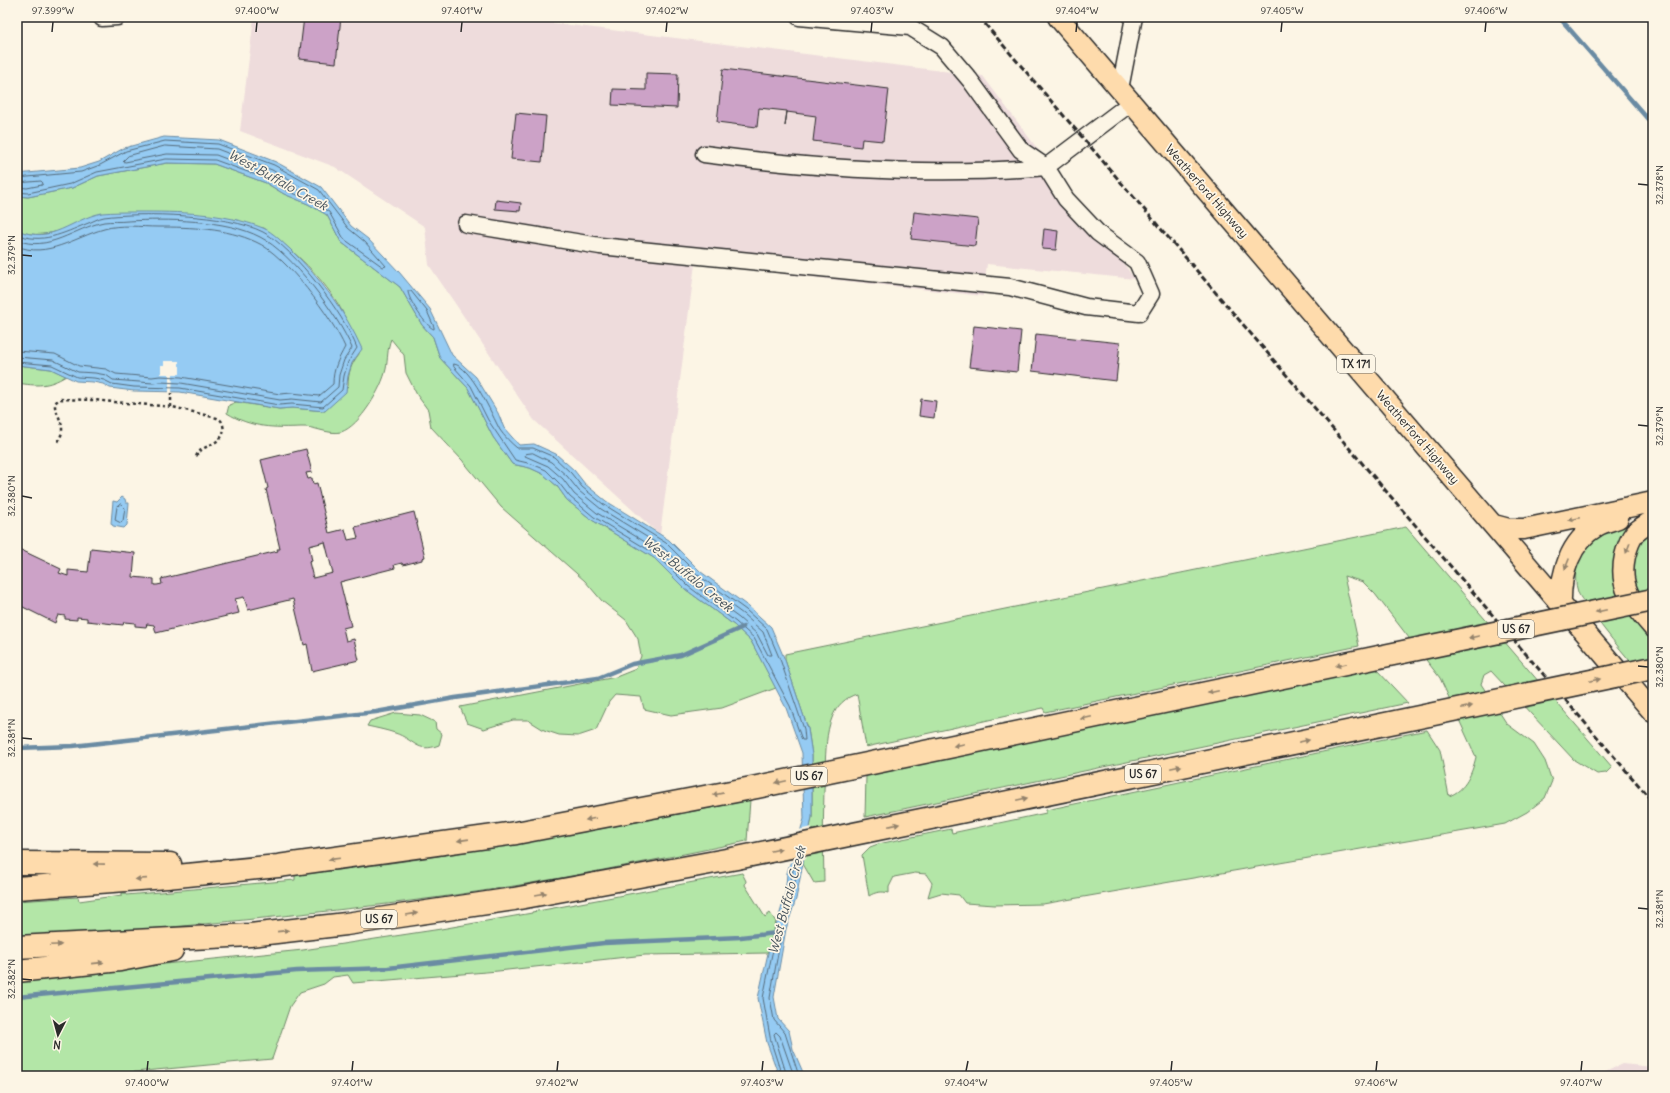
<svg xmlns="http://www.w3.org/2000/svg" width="1670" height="1093" font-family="Delius,sans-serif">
	<rect width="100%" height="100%" fill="#fcf5e5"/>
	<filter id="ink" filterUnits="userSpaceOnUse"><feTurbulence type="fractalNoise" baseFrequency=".025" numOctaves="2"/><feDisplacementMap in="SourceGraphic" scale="8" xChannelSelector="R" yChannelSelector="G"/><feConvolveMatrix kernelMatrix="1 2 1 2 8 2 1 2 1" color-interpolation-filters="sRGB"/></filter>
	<g filter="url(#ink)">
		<path fill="#eedcdc" d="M254 17H505L983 76 1135 279 987 264 983 296 695 264 660 535 534 420 429 265 425 227 335 167 240 131Z
			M1622 1064 1653 1067V1076H1597Z"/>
		<path fill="#b3e6a7" stroke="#6f8869" d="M167 163 214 164 266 183 284 194 308 204 327 215 341 242 400 287 422 325 433 337 440 358 468 388 493 437 512 464 530 468 543 474 557 486 567 500 592 520 654 558 685 589 734 625 751 641 776 688 722 708 671 715 644 709 641 697 615 695 609 702 596 730 578 736 559 735 544 730 528 720H513L484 729 467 723 460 707 616 677 636 669 641 656 638 639 626 620 602 601 585 581 501 507 462 460 431 427 428 410 417 395 406 373 404 355 391 339C387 349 388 359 386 369 382 388 360 426 341 432 328 435 314 426 301 427 274 428 251 428 227 413L229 405 236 402 279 409 292 408 325 411 348 386C348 373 351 364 359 354 354 340 349 324 342 311 324 278 294 251 264 228L55 232C41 235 30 236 17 230V196L28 197 72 188 98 176Z
			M17 365 51 369 66 376C48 387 37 386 17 383Z
			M1624 525H1629L1619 546 1640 622 1653 637V688C1631 662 1609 637 1590 610 1586 604 1580 598 1578 592 1567 558 1595 534 1624 525Z
			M1653 525V546L1648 564 1653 587V616L1632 588V553Z
			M1406 527 1612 767 1606 773 1597 774 1574 760 1491 671 1484 675 1481 684 1507 724 1534 744 1545 761 1552 781 1545 798 1527 812 1505 824 1043 904 995 905 965 903 959 895 941 893 928 897 932 883 926 874 915 873 894 877 889 887V893C882 891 875 892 869 896L862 855 870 847 878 844 951 829 952 833 1046 813V810L1427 730 1440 750 1449 796C1466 790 1472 773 1476 757L1440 678 1375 594 1363 582 1344 576 1359 646 1045 712 1043 708 866 747 857 694C846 697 836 706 832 718 826 732 826 751 825 766 823 805 823 843 824 882L814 883 803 864 812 817V755L808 729 785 660V654Z
			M1376 669 1408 703 865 817 866 776Z
			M396 713 420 715 435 722 436 729 442 734 439 745C417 754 414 739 395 733 386 730 376 728 367 726L370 721Z
			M750 800 747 841C646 862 544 883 441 897 300 916 159 929 17 940V901L78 897 79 901 122 895V893H125L126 895 295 880V875C448 858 599 830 750 800Z
			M742 873 746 881 745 885 765 917 770 913 776 922 768 953 645 955 498 971 353 983 348 975 333 977 324 984 300 992 290 1006 272 1059 92 1076H17V979L303 950 441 929 532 913V912Z"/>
		<path fill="#95cbf3" stroke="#6b8ba3" d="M164 137 219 140 276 162 321 187 351 226 368 239 399 272 430 309 452 355 476 377 498 413 504 428 519 445 534 444 556 454 574 470 585 484 606 501 669 540 701 572 749 607 771 627 785 660 808 729 812 755V817L796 899 786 929 774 997 778 1019 789 1031 793 1049 802 1070 803 1076H779L767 1043 758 998 768 953 785 896 787 873 804 819 802 753 786 708 751 641 734 625 685 589 654 558 592 520 567 500 557 486 543 474 530 468 512 464 493 437 468 388 440 358 433 337 422 325 400 287 341 242 327 215 308 204 284 194 266 183 214 164 167 163 98 176 72 188 28 197 17 196V174L80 168 99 162 124 148Z
			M137 212C179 212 222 212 263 228 273 232 283 243 291 250 321 279 345 311 362 349L352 363 348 376 346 392 325 411 292 408 279 409 180 392 134 391 110 388 103 384 93 382 76 381 51 369 17 365V230C53 245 71 219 102 213 113 212 125 212 137 212Z
			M122 497 125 499 126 503H129L127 525 124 528 113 526 111 523 113 501 117 502Z"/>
		<path fill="#fcf5e5" d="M164 361H179V366H180V374H173L172 393H169V374H161V365H164Z
			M812 827 806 859 788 863 798 830Z"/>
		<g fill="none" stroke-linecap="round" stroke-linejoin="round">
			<path stroke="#556b7b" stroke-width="1" d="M165 146 217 149 272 170 303 188 304 190 301 191 288 186 269 175 216 155 167 154 125 162 123 161 128 156Z
				M17 178 81 172 100 165 126 151 165 141 218 144 274 165 319 190 348 228 365 242 386 266 383 267 344 239 329 212 310 200 285 190 267 179 215 160 166 159 97 172 70 184 28 193 17 192
				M17 183 41 181 43 183 42 185 27 188 17 187
				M17 234C41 245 64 233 86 224 92 222 98 218 104 217 142 212 228 214 263 232 295 249 344 314 357 348L348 362 344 376 342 390 323 407 292 404 279 405 180 388 134 387 112 384 104 380 94 378 77 377 52 365 17 362
				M17 240C49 253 74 228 104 222 111 221 120 222 128 221 166 219 226 219 260 237 292 253 338 315 352 348L344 360 339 375 338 387 321 402 292 399 280 400 181 383 160 382 153 383 113 380 106 375 95 373 78 372 53 360 17 357
				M17 246C47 259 75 237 104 229 120 224 141 227 158 227 191 227 226 228 256 242 285 254 333 319 345 347 338 360 333 369 333 384L319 396 292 393 280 394 181 377 160 376 152 377 116 374 106 369 79 366 55 354 17 351
				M408 291H411L427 311 434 327V329C427 328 407 298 408 291Z
				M454 364C471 366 492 415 500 430 504 436 511 443 517 448H533L554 457 571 473 582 487 603 504 666 543 698 575 746 610 767 629 781 662 804 729 805 740H802L790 706 754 638 736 622 688 586 657 555 594 517 570 497 559 483 546 470 532 464 515 460 488 420 471 386 454 367Z
				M533 453 551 462 567 476 579 491 601 509 663 547 695 579 743 614 763 632 772 655H768L757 634 739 618 691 583 660 551 597 513 574 494 563 479 548 466 525 456 526 454Z
				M121 504 125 508 123 521 121 523 115 520 117 507Z
				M797 860 799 863 793 891 791 892 789 890 795 861Z
				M782 1076 771 1042 763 998 772 954 780 929 782 931 770 998 774 1020 785 1033 799 1076
				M787 1076 774 1034 776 1032 780 1036 794 1076"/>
			<path stroke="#6b8ba3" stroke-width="4.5" d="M1559 17 1653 125
				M17 748 73 746 376 712 455 698 598 678 632 664 681 655 743 627
				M17 997 297 971 388 968 604 943 741 937 776 933"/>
		</g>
		<path fill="#cca2c7" stroke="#2b2b2b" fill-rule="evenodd" d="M304 17H341L336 63 299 59Z
			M723 69 889 89 883 141 862 139 861 147 813 141 816 116 787 112 785 126 787 111 759 108 757 127 717 122Z
			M646 73 678 74 677 108 612 105 613 89 646 90Z
			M516 113 546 116 542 162 511 159Z
			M496 200 521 203 520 211 495 209Z
			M914 212 978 219 975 246 911 239Z
			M1044 229 1058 231 1056 250 1042 249Z
			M974 326 1021 331 1017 372 969 367Z
			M1036 334 1120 343 1116 381 1032 371Z
			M921 399 936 401 934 418 919 416Z
			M306 449 312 472 306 473 308 479 312 478 313 484 317 483 329 533 345 529 348 540 358 538 355 527 414 512 425 557 422 558V560L403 565 402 563 394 565 395 568 340 582 351 626 343 628 346 641 354 639 359 660 312 671 307 644 304 645 293 599 248 610 244 597 235 599 239 613 156 633 154 625 147 624 146 627 135 626V623L124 622 123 625 87 621V618L77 617V620L65 619V616L58 615 55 623 17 604V548L61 569 59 573 68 576V570L88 572 91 548 135 553 133 577 154 579V585H157L162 584 161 579 278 551 277 549H280L266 489 268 488 261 460ZM325 542 333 573 313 578 309 562 312 561 309 546Z"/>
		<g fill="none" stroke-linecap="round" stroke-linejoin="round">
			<defs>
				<path id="minor" d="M799 17 910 27 942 47 970 80 1021 150 1046 167
					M102 18 117 17
					M1120 89 1134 17
					M704 154C817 169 933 177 1046 167
					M466 224 600 246 1010 287 1086 307 1139 313 1151 294 1137 262 1098 233 1066 199 1046 167 1132 102"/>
				<path id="major" d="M1058 17 1653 712
					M1653 520C1648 524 1640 528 1635 533 1630 539 1627 548 1625 556 1618 588 1633 604 1653 627
					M1494 525 1509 529H1524L1653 502
					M1561 604C1560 575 1570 541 1597 526 1603 522 1611 521 1618 518"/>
				<path id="highway" d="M17 863 170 864
					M17 888 167 877 278 866 516 833 757 787 1379 657
					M17 947 250 935 346 924 514 899 737 858 1429 715
					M17 971 120 960 172 950"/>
			</defs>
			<use href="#minor" stroke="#2b2b2b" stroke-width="19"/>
			<use href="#major" stroke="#2b2b2b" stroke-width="23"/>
			<use href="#highway" stroke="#2b2b2b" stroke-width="25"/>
			<path stroke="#2b2b2b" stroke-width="2.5" stroke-dasharray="3 3" stroke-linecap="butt" d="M171 407V393
				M58 442 62 433V425L55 407V403L59 399 92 400 173 407 217 418C221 420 222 421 223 425 228 446 200 443 196 457"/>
			<use href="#minor" stroke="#fcf5e5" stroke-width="16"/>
			<use href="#major" stroke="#fedbac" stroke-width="20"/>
			<use href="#highway" stroke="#fedbac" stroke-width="22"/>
			<path stroke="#2b2b2b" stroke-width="3" stroke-dasharray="6 3" stroke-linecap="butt" d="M979 17 1653 802"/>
			<defs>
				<path id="highway-bridge" d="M1379 657 1653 600
					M1429 715 1653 668"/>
			</defs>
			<use href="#highway-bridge" stroke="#2b2b2b" stroke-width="25" stroke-linecap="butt"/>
			<use href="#highway-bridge" stroke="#fedbac" stroke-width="22"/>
		</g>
		<defs><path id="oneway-solid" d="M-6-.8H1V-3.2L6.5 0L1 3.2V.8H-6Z"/></defs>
		<g fill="#94836c">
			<use href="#oneway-solid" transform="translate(1574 519) rotate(168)"/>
			<use href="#oneway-solid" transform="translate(1628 548) rotate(111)"/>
			<use href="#oneway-solid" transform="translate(1567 564) rotate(112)"/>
			<use href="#oneway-solid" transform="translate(1601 611) rotate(168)"/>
			<use href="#oneway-solid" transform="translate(1474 637) rotate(168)"/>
			<use href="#oneway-solid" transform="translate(1341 665) rotate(168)"/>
			<use href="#oneway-solid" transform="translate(1595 680) rotate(-12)"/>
			<use href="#oneway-solid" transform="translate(1213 692) rotate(168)"/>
			<use href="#oneway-solid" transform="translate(1467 707) rotate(-12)"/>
			<use href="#oneway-solid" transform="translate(1086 718) rotate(168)"/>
			<use href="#oneway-solid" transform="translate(1304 741) rotate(-12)"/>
			<use href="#oneway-solid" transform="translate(959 745) rotate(168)"/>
			<use href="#oneway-solid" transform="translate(1176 767) rotate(-12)"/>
			<use href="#oneway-solid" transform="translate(781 782) rotate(168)"/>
			<use href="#oneway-solid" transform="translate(718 794) rotate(169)"/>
			<use href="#oneway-solid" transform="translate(1022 799) rotate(-12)"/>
			<use href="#oneway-solid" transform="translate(591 819) rotate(170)"/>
			<use href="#oneway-solid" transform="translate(894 825) rotate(-12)"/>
			<use href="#oneway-solid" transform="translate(463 840) rotate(172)"/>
			<use href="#oneway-solid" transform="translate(776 850) rotate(-12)"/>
			<use href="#oneway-solid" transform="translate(334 859) rotate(173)"/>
			<use href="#oneway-solid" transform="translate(99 864) rotate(-179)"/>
			<use href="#oneway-solid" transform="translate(141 879) rotate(176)"/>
			<use href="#oneway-solid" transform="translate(541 894) rotate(-10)"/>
			<use href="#oneway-solid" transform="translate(412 914) rotate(-9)"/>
			<use href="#oneway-solid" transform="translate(283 931) rotate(-6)"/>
			<use href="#oneway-solid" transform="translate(56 945) rotate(-3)"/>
			<use href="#oneway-solid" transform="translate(98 963) rotate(-6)"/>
		</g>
	</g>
	<path fill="none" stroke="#2b2b2b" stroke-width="1.5" d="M52 32 53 22M256 32 257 22M461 32 462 22M666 32 667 22M871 32 872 22M1076 32 1077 22M1281 32 1282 22M1485 32 1486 22M1638 184 1648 185M22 255 32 256M1638 425 1648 426M22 496 32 498M1638 666 1648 667M22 738 32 739M1638 908 1648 909M22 979 32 980M147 1071 148 1061M352 1071 353 1061M557 1071 558 1061M762 1071 763 1061M966 1071 968 1061M1171 1071 1172 1061M1376 1071 1377 1061M1581 1071 1582 1061"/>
	<g text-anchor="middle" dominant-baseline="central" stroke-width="3.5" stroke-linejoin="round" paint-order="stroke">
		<g fill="#fcf5e5" stroke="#6a6863" stroke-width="1">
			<rect x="1337" y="355" width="38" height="18" rx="3"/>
			<rect x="1498" y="620" width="36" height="18" rx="3"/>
			<rect x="1125" y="765" width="36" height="18" rx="3"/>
			<rect x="791" y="767" width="36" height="18" rx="3"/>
			<rect x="361" y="910" width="36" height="18" rx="3"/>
		</g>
		<g font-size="11" font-weight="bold" fill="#2b2b2b">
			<text x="1356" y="364">TX 171</text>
			<text x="1516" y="629">US 67</text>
			<text x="1143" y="774">US 67</text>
			<text x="809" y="776">US 67</text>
			<text x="379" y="919">US 67</text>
		</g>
		<g font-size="12" fill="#2b2b2b" stroke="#fcf5e5">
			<text transform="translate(1207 191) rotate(49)">Weatherford Highway</text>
			<text transform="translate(1418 437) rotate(49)">Weatherford Highway</text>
		</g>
		<g font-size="13" font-style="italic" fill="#46535d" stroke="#fcf5e5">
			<text transform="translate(278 180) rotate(29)">West Buffalo Creek</text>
			<text transform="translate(688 574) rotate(39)">West Buffalo Creek</text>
			<text transform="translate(787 900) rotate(-75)">West Buffalo Creek</text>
		</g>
	</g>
	<rect width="1670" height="1093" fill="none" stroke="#fcf5e5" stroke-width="44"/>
	<g transform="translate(58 1035) rotate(186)" stroke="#fcf5e5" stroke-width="3" paint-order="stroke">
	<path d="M0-3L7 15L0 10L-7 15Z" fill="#2b2b2b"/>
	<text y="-6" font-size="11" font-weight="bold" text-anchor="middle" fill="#2b2b2b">N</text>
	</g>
	<rect x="22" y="22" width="1626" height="1049" fill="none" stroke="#2b2b2b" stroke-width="1.5"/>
	<g font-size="10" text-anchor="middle" fill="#2b2b2b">
		<text x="53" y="14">97.399°W</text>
		<text x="257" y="14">97.400°W</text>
		<text x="462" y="14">97.401°W</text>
		<text x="667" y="14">97.402°W</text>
		<text x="872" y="14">97.403°W</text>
		<text x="1077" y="14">97.404°W</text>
		<text x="1282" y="14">97.405°W</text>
		<text x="1486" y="14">97.406°W</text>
		<text transform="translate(1659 185) rotate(-90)" y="4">32.378°N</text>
		<text transform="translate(11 255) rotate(-90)" y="4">32.379°N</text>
		<text transform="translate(1659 426) rotate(-90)" y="4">32.379°N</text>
		<text transform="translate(11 496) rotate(-90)" y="4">32.380°N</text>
		<text transform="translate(1659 667) rotate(-90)" y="4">32.380°N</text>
		<text transform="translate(11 738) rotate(-90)" y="4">32.381°N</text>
		<text transform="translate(1659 909) rotate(-90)" y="4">32.381°N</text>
		<text transform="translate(11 979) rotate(-90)" y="4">32.382°N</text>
		<text x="147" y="1086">97.400°W</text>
		<text x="352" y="1086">97.401°W</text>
		<text x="557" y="1086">97.402°W</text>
		<text x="762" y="1086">97.403°W</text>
		<text x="966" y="1086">97.404°W</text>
		<text x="1171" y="1086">97.405°W</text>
		<text x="1376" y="1086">97.406°W</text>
		<text x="1581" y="1086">97.407°W</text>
	</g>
</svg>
